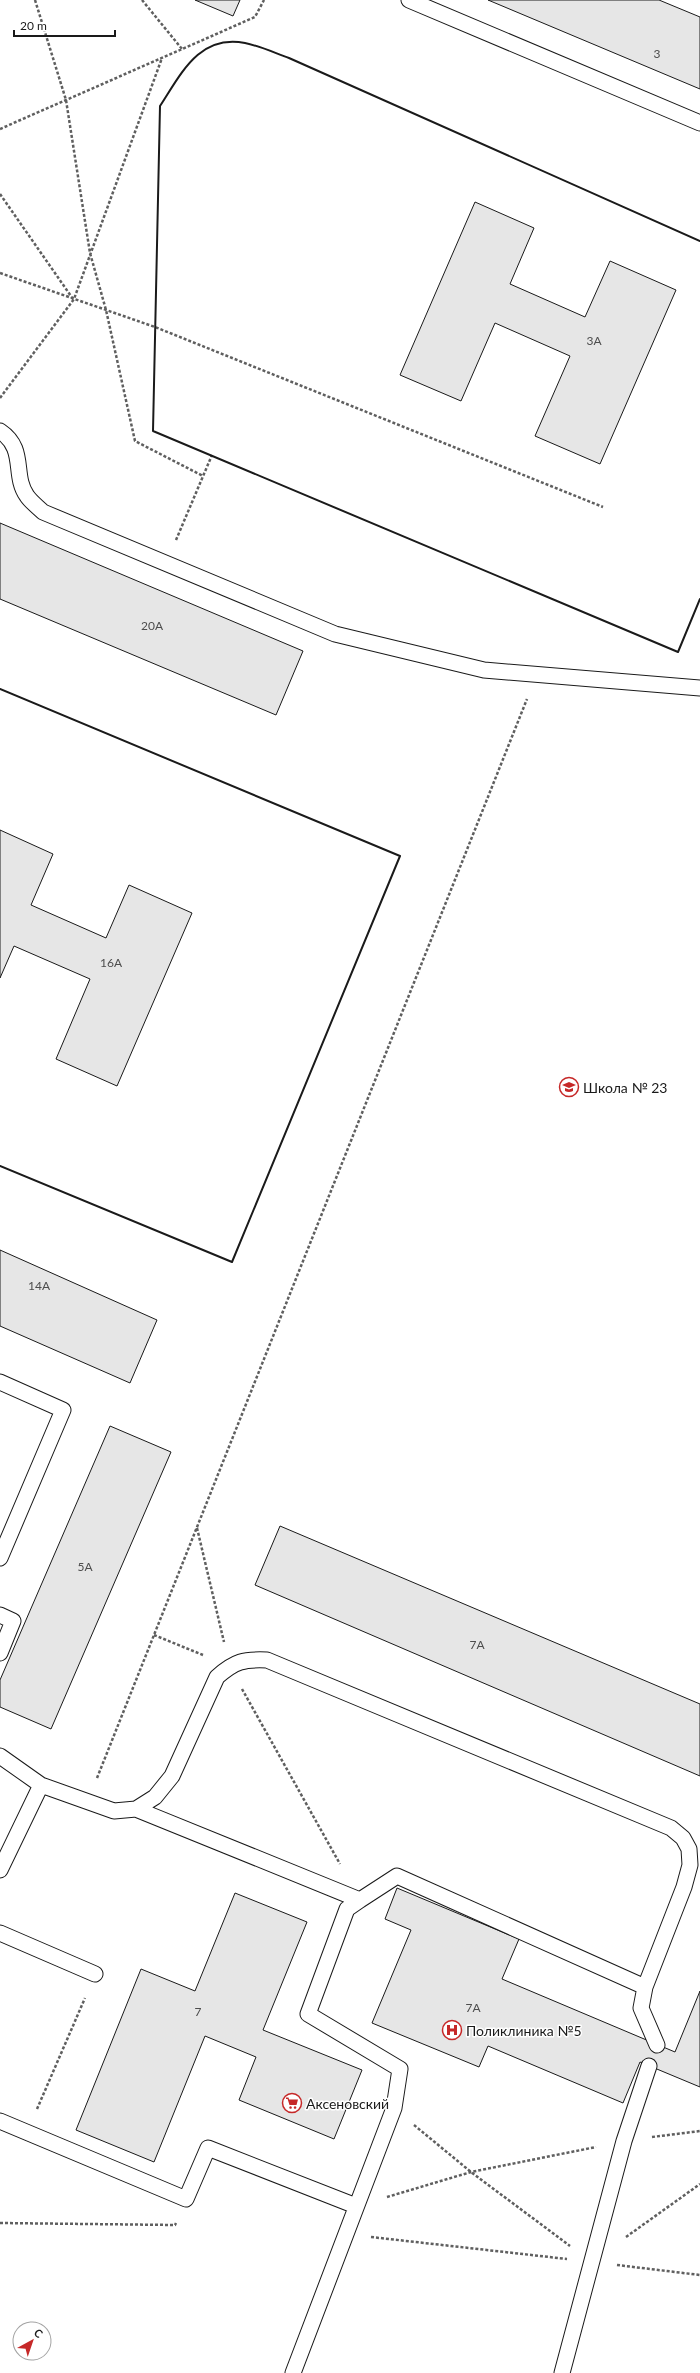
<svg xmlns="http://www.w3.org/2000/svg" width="700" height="2373" font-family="Lato,sans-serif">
	<rect width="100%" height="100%" fill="#fff"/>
	<path fill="#e6e6e6" stroke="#1a1a1a" d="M195 0H240L233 16Z
		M488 0H659L700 17V89Z
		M475 202 534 228 510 284 585 317 610 261 676 290 600 464 535 436 570 356 495 323 461 401 400 375Z
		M0 523 303 651 276 715 0 599Z
		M0 830 53 854 31 905 106 938 129 885 192 913 117 1086 56 1059 90 979 14 946 0 978Z
		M0 1250 157 1320 130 1383 0 1326Z
		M110 1426 171 1452 51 1729 0 1707V1680Z
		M280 1526 700 1704V1776L255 1585Z
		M397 1888 519 1939 502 1979 675 2052 700 1991V2087L640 2062 623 2103 488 2046 479 2067 372 2023 411 1930 385 1919Z
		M235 1893 307 1922 263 2030 362 2070 334 2139 239 2100 256 2057 205 2036 154 2162 76 2130 141 1969 195 1991Z"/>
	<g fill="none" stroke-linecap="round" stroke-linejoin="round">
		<defs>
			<path id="service" d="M409 0 700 123
				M0 431C27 449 12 475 27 496 31 502 38 507 43 512L335 634 484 670 700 688
				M0 1382 63 1410 0 1558
				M0 1615 13 1621 0 1653
				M0 1756 41 1785
				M136 1809 360 1900 397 1876 645 1987
				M0 1870 41 1785 114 1811 136 1809 155 1797 172 1776 217 1677C235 1661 244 1659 267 1660L671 1828 683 1838 689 1849 690 1865 684 1887 645 1987 641 2008 657 2045
				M0 1933 95 1974
				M0 2121 186 2199 208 2148 356 2206
				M293 2373 394 2108 400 2069 308 2014 347 1909 360 1900
				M562 2373 624 2141 649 2066"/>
		</defs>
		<use href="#service" stroke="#1a1a1a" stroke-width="17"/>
		<path stroke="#5f5f5f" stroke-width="2.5" stroke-dasharray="3 2" stroke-linecap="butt" d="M35 0 66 100 90 253 106 310 135 441 203 476
			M142 0 182 49
			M0 129 255 17 264 0
			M0 194 73 299
			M0 273 155 327 603 507
			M0 398 74 299 162 58
			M176 540 212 455
			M197 1528 224 1642
			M154 1635 203 1655
			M242 1689 340 1864
			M97 1778 527 699
			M37 2109 85 1998
			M414 2125 471 2172 570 2246
			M652 2137 700 2131
			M387 2197 471 2172 596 2147
			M0 2223 175 2225 176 2223
			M371 2237 567 2259
			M626 2237 700 2184
			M617 2265 700 2275"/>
		<use href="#service" stroke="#fff" stroke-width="15"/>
		<path stroke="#1a1a1a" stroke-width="2" d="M700 241 289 58C275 53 260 46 245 43 199 34 181 74 160 106L153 431 678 652 700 599
			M0 689 400 856 232 1262 0 1166"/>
	</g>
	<defs>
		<symbol id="school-ring" viewBox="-11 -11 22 22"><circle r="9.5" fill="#fff" stroke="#c62828" stroke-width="1.5"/><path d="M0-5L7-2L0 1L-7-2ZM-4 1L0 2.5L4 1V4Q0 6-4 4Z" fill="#c62828"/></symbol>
		<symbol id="hospital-ring" viewBox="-11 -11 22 22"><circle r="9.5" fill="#fff" stroke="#c62828" stroke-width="1.5"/><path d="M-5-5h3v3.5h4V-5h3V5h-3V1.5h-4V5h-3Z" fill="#c62828"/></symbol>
		<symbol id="supermarket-ring" viewBox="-11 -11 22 22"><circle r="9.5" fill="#fff" stroke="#c62828" stroke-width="1.5"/><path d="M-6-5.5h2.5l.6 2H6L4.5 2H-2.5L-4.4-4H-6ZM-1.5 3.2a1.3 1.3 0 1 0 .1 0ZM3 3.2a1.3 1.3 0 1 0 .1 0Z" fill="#c62828"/></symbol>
	</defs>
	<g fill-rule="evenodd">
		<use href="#school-ring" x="558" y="1076" width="22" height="22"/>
		<use href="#hospital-ring" x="441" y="2019" width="22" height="22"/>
		<use href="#supermarket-ring" x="281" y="2092" width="22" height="22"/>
	</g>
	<g text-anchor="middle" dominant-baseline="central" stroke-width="3" stroke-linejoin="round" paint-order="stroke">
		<g font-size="12" fill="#4d4d4d">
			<text x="657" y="53">3</text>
			<text x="594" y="340">3А</text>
			<text x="152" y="625">20А</text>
			<text x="111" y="962">16А</text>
			<text x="39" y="1285">14А</text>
			<text x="85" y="1566">5А</text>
			<text x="477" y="1644">7А</text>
			<text x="473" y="2007">7А</text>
			<text x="198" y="2011">7</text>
		</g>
		<g font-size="14" fill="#1a1a1a" stroke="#fff" text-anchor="start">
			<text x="583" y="1087">Школа № 23</text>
			<text x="466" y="2030">Поликлиника №5</text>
			<text x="306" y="2103">Аксеновский</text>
		</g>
	</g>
	<g transform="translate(32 2341) rotate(40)"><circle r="19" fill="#ffffff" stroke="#a3a3a3"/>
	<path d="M0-3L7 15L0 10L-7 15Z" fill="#c62828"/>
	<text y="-6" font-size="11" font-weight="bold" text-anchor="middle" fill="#1a1a1a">С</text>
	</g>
	<path d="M14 30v6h101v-6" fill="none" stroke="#1a1a1a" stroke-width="2"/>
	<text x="20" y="30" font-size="12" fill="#1a1a1a" stroke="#ffffff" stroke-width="3" paint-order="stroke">20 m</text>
</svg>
